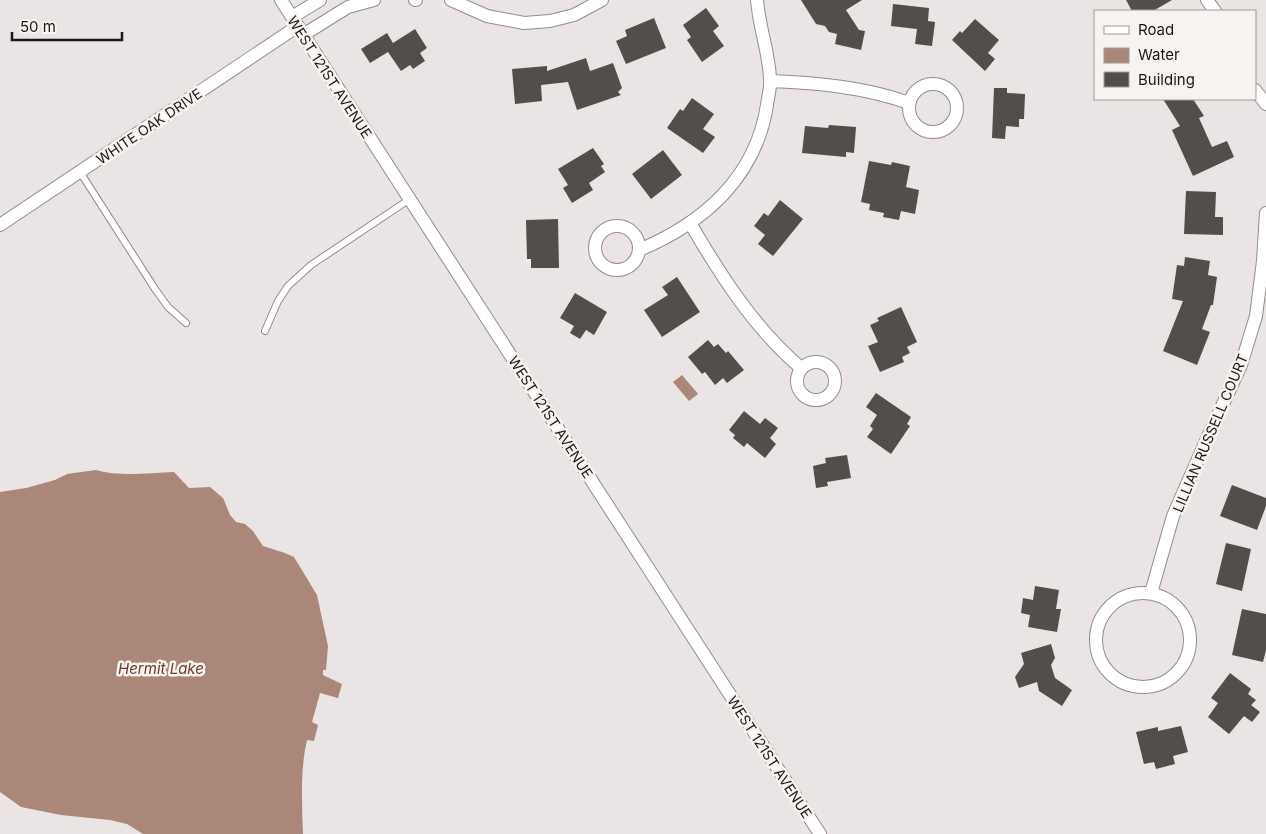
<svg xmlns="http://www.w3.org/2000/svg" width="1266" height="834" font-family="Inter,sans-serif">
	<rect width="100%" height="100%" fill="#eae5e4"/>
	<path fill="#ab877a" d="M682 375 698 394 689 401 673 382Z
		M96 470C120 477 149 473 174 472L189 488 210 487 223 498 230 515 236 522 245 524 253 531 263 546 285 553 294 557 317 595 328 646 326 670H323V675L342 684 338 698 320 693 312 722 318 725 314 741 307 740C300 770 302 804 303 834H143L127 824 110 820 61 815 21 807 0 792V492L26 488 55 480 67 474Z"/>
	<path fill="#514e4c" d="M801 0H862L846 10 859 30 865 31 861 50 835 44 837 34 829 32 825 26 816 24Z
		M1126 0H1172L1153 11H1132Z
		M893 4 929 8 928 21 935 22 932 46 915 44 917 29 891 26Z
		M706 8 719 26 713 31 724 46 702 62 687 40 691 37 683 25Z
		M654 18 666 48 626 64 616 41 627 36 625 30Z
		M975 19 999 40 988 53 995 59 985 71 952 40 960 31 962 33Z
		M415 29 427 48 420 53 425 61 413 69 410 65 401 71 388 52 370 63 361 49 387 33 393 43Z
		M586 58 590 71 613 63 622 88 618 92 621 95 577 110 568 82 541 85 542 101 515 104 512 69 547 66V71Z
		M994 88H1007V93L1025 94 1024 119H1019V127L1006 126 1005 139 992 138Z
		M692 98 714 114 703 129 715 137 703 153 667 128 680 109 683 111Z
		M1163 99H1193L1204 116 1199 118 1212 147 1227 141 1234 157 1193 176 1172 130 1180 126Z
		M829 125 856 127 854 153 846 152V157L802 153 805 126 828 128Z
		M593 148 604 164 601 166 605 172 589 183 593 190 572 203 563 188 568 185 558 169Z
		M663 150 682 175 651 199 632 174Z
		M869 161 891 165 892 162 910 166 906 187 919 190 915 214 901 211 899 220 883 217 884 213 869 210 870 204 861 202Z
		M1186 191 1216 192 1215 217H1223V235L1184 234Z
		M780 200 803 219 773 256 758 244 765 235 754 226 764 213 768 216Z
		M558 219 559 268H531V259H527L526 220Z
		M1185 257 1210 261 1208 275 1217 277 1213 305H1211L1202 329 1210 332 1197 365 1163 351 1183 301 1172 299 1177 265 1184 266Z
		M677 277 700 312 662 337 644 310 668 295 662 287Z
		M575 293 607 312 594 335 586 330 580 339 570 333 574 326 560 318Z
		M901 307 917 342 907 347 910 353 902 357 904 362 880 372 868 346 878 342 870 325 879 321 877 318Z
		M708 340 714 347 718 344 726 353 728 351 744 370 727 383 723 378 715 385 705 372 702 374 688 357Z
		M876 393 911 417 907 424 910 426 891 454 867 437 873 429 870 426 877 415 866 407Z
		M744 411 760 424 765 418 778 428 770 438 776 444 765 458 747 443 744 447 733 438 735 435 729 430Z
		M847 455 851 478 827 482 828 486 816 488 813 466 826 463 825 458Z
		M1232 485 1266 498V506L1257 530 1220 516Z
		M1226 543 1251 549 1242 591 1216 584Z
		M1035 586 1059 590 1056 609H1061L1057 632 1028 627 1030 615 1021 613 1023 598 1033 600Z
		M1242 609 1266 614V650L1263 662 1232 655Z
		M1051 644 1055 658 1051 665 1055 678 1072 690 1062 706 1039 691 1037 682 1019 688 1015 677 1024 664 1021 653Z
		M1230 673 1251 689 1248 694 1256 700 1251 705 1260 712 1252 722 1244 716 1229 734 1208 717 1218 703 1211 698Z
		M1181 726 1188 752 1173 756 1175 764 1156 769 1154 762 1144 764 1136 732 1158 727V731Z"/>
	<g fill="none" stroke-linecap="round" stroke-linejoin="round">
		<defs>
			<path id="service" d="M80 172 155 289 168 307 186 323
				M265 331 278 301 288 286 311 265 410 199"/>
			<path id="minor" d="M281 0 820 834
				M415 0H416
				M451 0 487 16 524 23 550 21 574 15 602 0
				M1207 0 1215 11
				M292 17 320 0
				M303 35 348 7 374 0
				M771 81C818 83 864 87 909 103
				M909 108a24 24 0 1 1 48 0a24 24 0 1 1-48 0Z
				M1255 90 1266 104
				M690 223C721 276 754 328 801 368
				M0 225 298 26
				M595 248a22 22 0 1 1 44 0a22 22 0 1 1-44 0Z
				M639 250C704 223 756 177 767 105 768 97 771 87 770 79 769 52 759 27 757 0
				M797 381a19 19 0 1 1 38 0a19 19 0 1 1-38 0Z
				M1096 640a47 47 0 1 1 94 0a47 47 0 1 1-94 0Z
				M1151 593 1173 516 1206 441 1241 365 1256 316 1263 261 1266 213"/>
		</defs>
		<use href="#service" stroke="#918d8b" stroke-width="8"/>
		<use href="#minor" stroke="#918d8b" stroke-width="14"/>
		<use href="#service" stroke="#fff" stroke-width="6"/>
		<use href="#minor" stroke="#fff" stroke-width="12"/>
	</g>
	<g text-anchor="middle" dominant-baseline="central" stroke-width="5" stroke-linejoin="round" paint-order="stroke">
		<g font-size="14" fill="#1a1817" stroke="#f7f3f1">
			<text transform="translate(330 77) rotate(57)">WEST 121ST AVENUE</text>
			<text transform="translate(149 126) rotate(-34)">WHITE OAK DRIVE</text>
			<text transform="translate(551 417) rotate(57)">WEST 121ST AVENUE</text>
			<text transform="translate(1210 433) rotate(-67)">LILLIAN RUSSELL COURT</text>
			<text transform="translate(770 757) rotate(57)">WEST 121ST AVENUE</text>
		</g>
		<g font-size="15" font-style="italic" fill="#703d2a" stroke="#f7f3f1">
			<text x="161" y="668">Hermit Lake</text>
		</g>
	</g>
	<rect x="1094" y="10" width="162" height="90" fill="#f7f3f1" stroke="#9f9b9a"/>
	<rect x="1104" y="26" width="25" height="8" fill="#ffffff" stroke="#9f9b9a"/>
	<text x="1138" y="35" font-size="15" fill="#1a1817">Road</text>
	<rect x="1104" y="48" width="25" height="15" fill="#ab877a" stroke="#9f9b9a"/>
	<text x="1138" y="60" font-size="15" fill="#1a1817">Water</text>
	<rect x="1104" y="72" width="25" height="15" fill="#514e4c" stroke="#9f9b9a"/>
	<text x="1138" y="85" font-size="15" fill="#1a1817">Building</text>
	<path d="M12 32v8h110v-8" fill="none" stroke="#1a1817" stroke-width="2.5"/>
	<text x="20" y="32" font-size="15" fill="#1a1817" stroke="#f7f3f1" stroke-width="4" paint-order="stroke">50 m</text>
</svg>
